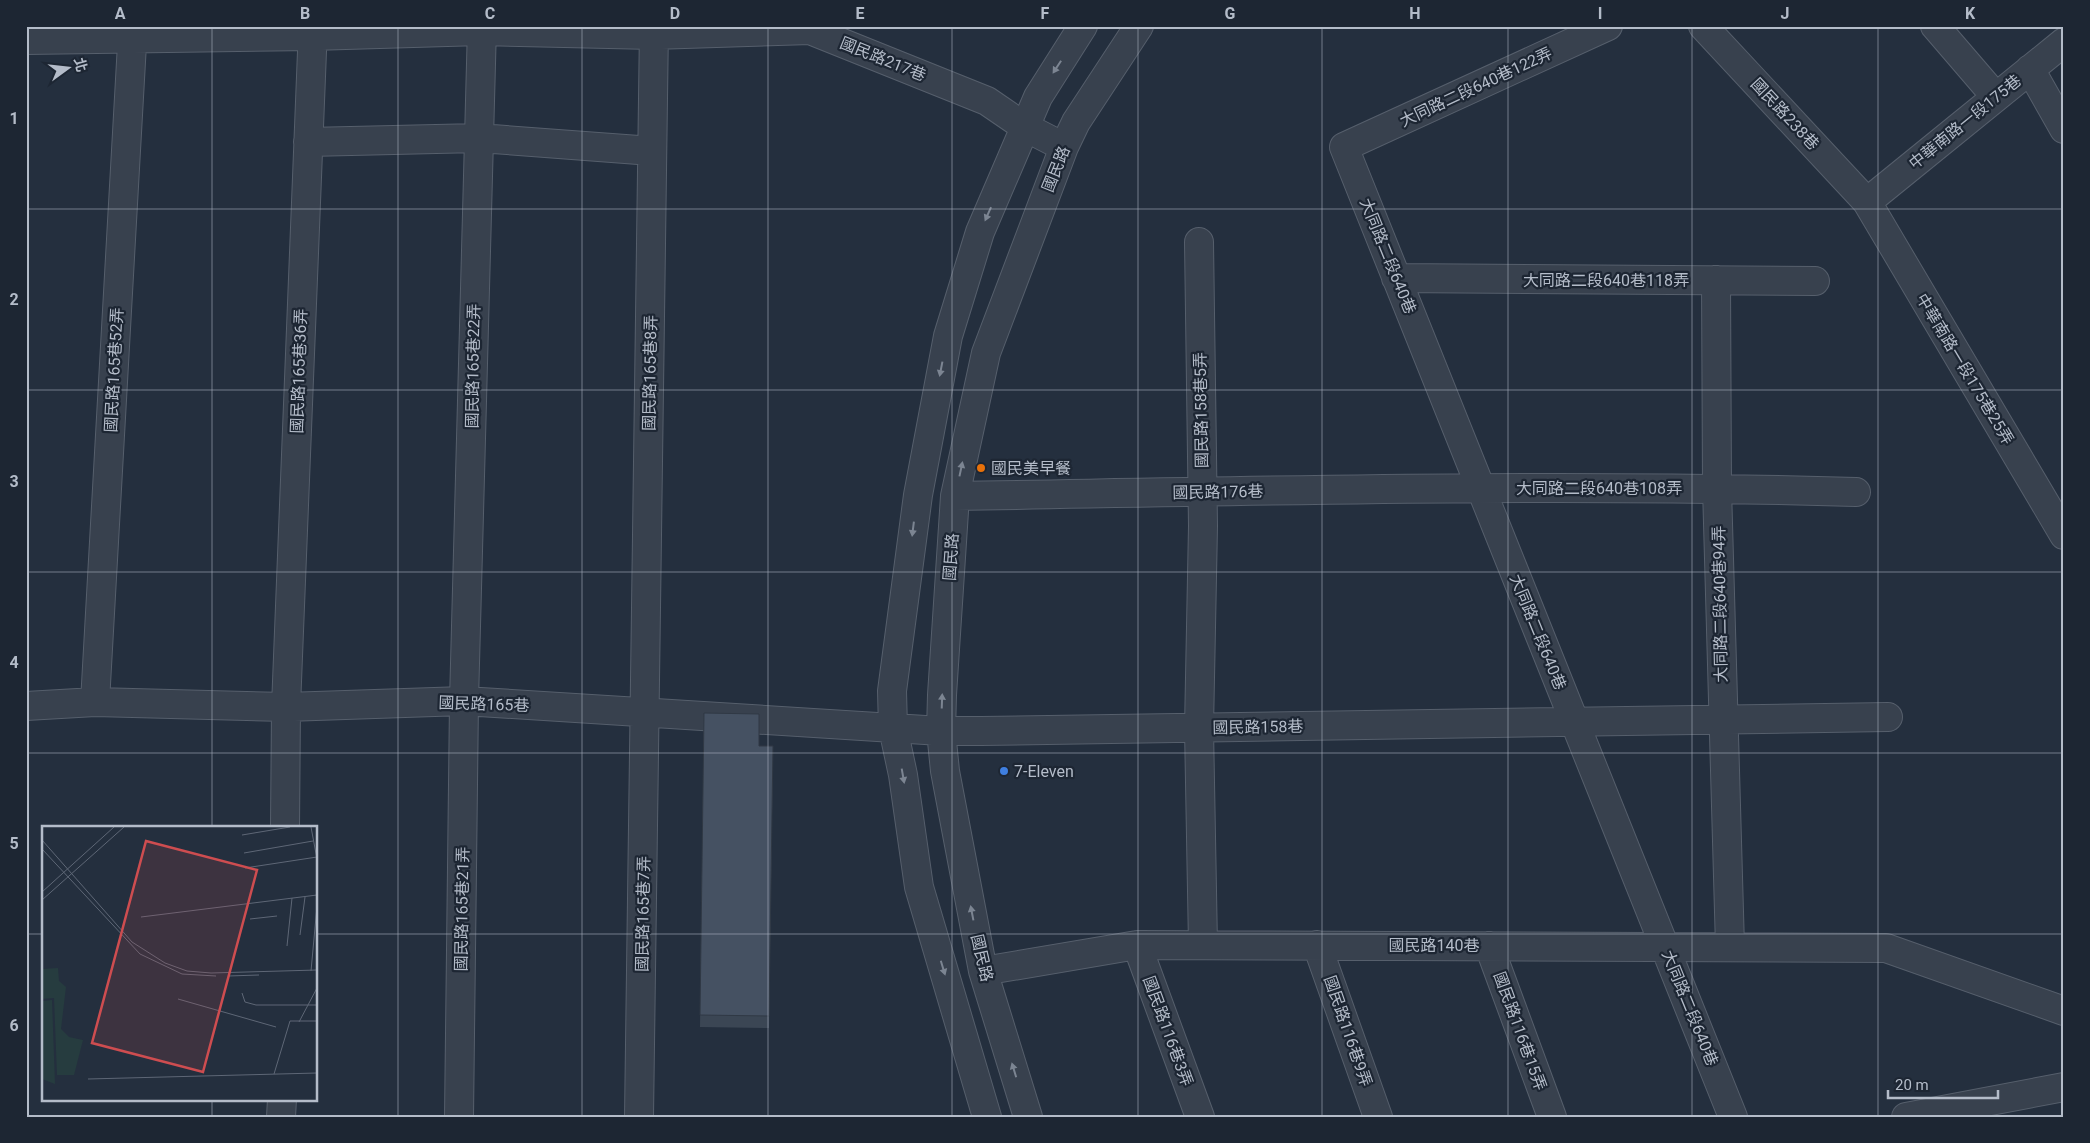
<svg xmlns="http://www.w3.org/2000/svg" width="2090" height="1143" font-family="Roboto,'Noto Sans TC',sans-serif">
	<rect width="100%" height="100%" fill="#242f3e"/>
	<g fill="none" stroke-linecap="round" stroke-linejoin="round">
		<defs>
			<path id="minor" d="M1608 26 1344 147 1733 1117
				M1703 26 1867 202 2064 535
				M1935 26 1996 97
				M26 40 312 36 481 31 653 35 810 30 987 101 1025 127 1064 147
				M2030 69 2064 129
				M308 142 479 138 652 151
				M1867 202 2064 42
				M1199 242 1203 526 1199 728 1203 945
				M1396 278 1815 281
				M1716 280 1717 488 1730 947
				M955 496C1255 491 1556 483 1856 492
				M95 702 133 26
				M26 706 95 702 286 707 464 701 941 731H981L1888 717
				M285 827 286 707 313 26
				M1137 945 1200 1117
				M1317 945 1378 1117
				M1489 946 1552 1117
				M983 971 1137 945 1886 948 2064 1011
				M281 1117 282 1099
				M459 1117 464 701 482 26
				M639 1117 654 26
				M987 1117 919 887 903 775 893 728 892 691 918 495 948 336 980 232 1038 97 1083 26
				M1028 1117 983 971 945 771 941 731 942 695 955 496 986 353 1064 147 1076 122 1139 26
				M1906 1117 2064 1087"/>
		</defs>
		<use href="#minor" stroke="#565f6c" stroke-width="30"/>
		<use href="#minor" stroke="#38414e" stroke-width="28"/>
	</g>
	<path fill="#3b4654" d="M704 713 759 746H773L769 1028 700 1027Z"/>
	<path fill="#455162" stroke="#303945" d="M704 713 759 714V746H773L769 1016 700 1015Z"/>
	<defs><path id="oneway-solid" d="M-6-.8H1V-3.2L6.5 0L1 3.2V.8H-6Z" transform="scale(1.25)"/></defs>
	<g fill="#7c8592">
		<use href="#oneway-solid" transform="translate(1057 67) rotate(123)"/>
		<use href="#oneway-solid" transform="translate(988 214) rotate(114)"/>
		<use href="#oneway-solid" transform="translate(941 369) rotate(101)"/>
		<use href="#oneway-solid" transform="translate(961 469) rotate(-78)"/>
		<use href="#oneway-solid" transform="translate(913 529) rotate(97)"/>
		<use href="#oneway-solid" transform="translate(942 701) rotate(-88)"/>
		<use href="#oneway-solid" transform="translate(903 776) rotate(80)"/>
		<use href="#oneway-solid" transform="translate(972 913) rotate(-101)"/>
		<use href="#oneway-solid" transform="translate(943 968) rotate(73)"/>
		<use href="#oneway-solid" transform="translate(1014 1070) rotate(-107)"/>
	</g>
	<path fill="none" stroke="#b4bcc9" stroke-width="1" stroke-opacity="0.55" d="M212 26V827M398 26V1117M582 26V1117M768 26V1117M952 26V1117M1138 26V1117M1322 26V1117M1508 26V1117M1692 26V1117M1878 26V1117M26 209H2064M26 390H2064M26 572H2064M26 753H2064M26 934H44M316 934H2064M212 1099V1117"/>
	<circle fill="#e8710a" stroke="#1d2633" stroke-width="2" cx="981" cy="468" r="5"/>
	<circle fill="#3f7fe0" stroke="#1d2633" stroke-width="2" cx="1004" cy="771" r="5"/>
	<g text-anchor="middle" dominant-baseline="central" stroke-width="4.5" stroke-linejoin="round" paint-order="stroke">
		<g font-size="16" fill="#b4bcc9" stroke="#1d2633">
			<text transform="translate(883 59) rotate(22)">國民路217巷</text>
			<text transform="translate(1476 87) rotate(-25)">大同路二段640巷122弄</text>
			<text transform="translate(1785 114) rotate(47)">國民路238巷</text>
			<text transform="translate(1965 122) rotate(-39)">中華南路一段175巷</text>
			<text transform="translate(1056 169) rotate(-68)">國民路</text>
			<text transform="translate(1388 256) rotate(68)">大同路二段640巷</text>
			<text x="1606" y="280">大同路二段640巷118弄</text>
			<text transform="translate(473 366) rotate(-89)">國民路165巷22弄</text>
			<text transform="translate(1965 369) rotate(59)">中華南路一段175巷25弄</text>
			<text transform="translate(114 370) rotate(-87)">國民路165巷52弄</text>
			<text transform="translate(299 371) rotate(-88)">國民路165巷36弄</text>
			<text transform="translate(650 373) rotate(-89)">國民路165巷8弄</text>
			<text transform="translate(1201 410) rotate(-91)">國民路158巷5弄</text>
			<text x="1599" y="488">大同路二段640巷108弄</text>
			<text transform="translate(1218 492) rotate(-1)">國民路176巷</text>
			<text transform="translate(951 557) rotate(-86)">國民路</text>
			<text transform="translate(1720 604) rotate(-91)">大同路二段640巷94弄</text>
			<text transform="translate(1538 632) rotate(68)">大同路二段640巷</text>
			<text transform="translate(484 704) rotate(2)">國民路165巷</text>
			<text transform="translate(1258 727) rotate(-1)">國民路158巷</text>
			<text transform="translate(462 909) rotate(-89)">國民路165巷21弄</text>
			<text transform="translate(643 914) rotate(-89)">國民路165巷7弄</text>
			<text x="1434" y="945">國民路140巷</text>
			<text transform="translate(982 958) rotate(77)">國民路</text>
			<text transform="translate(1690 1008) rotate(68)">大同路二段640巷</text>
			<text transform="translate(1168 1031) rotate(70)">國民路116巷3弄</text>
			<text transform="translate(1348 1031) rotate(71)">國民路116巷9弄</text>
			<text transform="translate(1520 1031) rotate(70)">國民路116巷15弄</text>
		</g>
		<g font-size="16" fill="#b4bcc9" stroke="#1d2633" text-anchor="start">
			<text x="991" y="468">國民美早餐</text>
			<text x="1014" y="771">7-Eleven</text>
		</g>
	</g>
	<g transform="translate(42 826)">
		<rect width="275" height="275" fill="#242f3e"/>
		<path d="M16 142 17 155 24 161 19 203 27 211 41 214 32 249H15L12 172 0 173V143ZM10 174 13 258 0 253V175Z" fill="#263c3f"/>
		<path fill="none" stroke="#5e6776" stroke-width="1" d="M269 1 275 33M200 9 248 1M0 14 90 116 123 137 145 145 169 147 275 144M0 23 98 128 140 148 174 150M202 27 271 15M203 42 275 31M0 66 72 1M0 74 82 1M99 91 275 69M208 93 235 90M258 109 263 71M245 120 250 72M269 145 275 80M186 150 217 149M200 167 203 176 214 179H275M136 173 234 201M257 196 275 162M232 248 248 195H275M46 253 275 247"/>
		<path fill="#ce4d50" fill-opacity="0.15" stroke="#ce4d50" stroke-width="2.5" d="M104 15 215 44 161 246 50 217Z"/>
		<rect width="275" height="275" fill="none" stroke="#b4bcc9" stroke-width="2.5"/>
	</g>
	<rect width="2090" height="1143" fill="none" stroke="#1d2633" stroke-width="55"/>
	<g transform="translate(68 68) rotate(75)" stroke="#1d2633" stroke-width="4" paint-order="stroke">
	<path d="M0-4L9 19L0 12L-9 19Z" fill="#b4bcc9"/>
	<text y="-8" font-size="14" font-weight="bold" text-anchor="middle" fill="#b4bcc9">北</text>
	</g>
	<path d="M1888 1090v8h110v-8" fill="none" stroke="#b4bcc9" stroke-width="2.5"/>
	<text x="1895" y="1090" font-size="15" fill="#b4bcc9" stroke="#1d2633" stroke-width="4" paint-order="stroke">20 m</text>
	<rect x="28" y="28" width="2034" height="1088" fill="none" stroke="#b4bcc9" stroke-width="2"/>
	<g font-size="16" text-anchor="middle" font-weight="bold" fill="#b4bcc9">
		<text x="120" y="19">A</text>
		<text x="305" y="19">B</text>
		<text x="490" y="19">C</text>
		<text x="675" y="19">D</text>
		<text x="860" y="19">E</text>
		<text x="1045" y="19">F</text>
		<text x="1230" y="19">G</text>
		<text x="1415" y="19">H</text>
		<text x="1600" y="19">I</text>
		<text x="1785" y="19">J</text>
		<text x="1970" y="19">K</text>
		<text x="14" y="124">1</text>
		<text x="14" y="305">2</text>
		<text x="14" y="487">3</text>
		<text x="14" y="668">4</text>
		<text x="14" y="849">5</text>
		<text x="14" y="1031">6</text>
	</g>
</svg>
